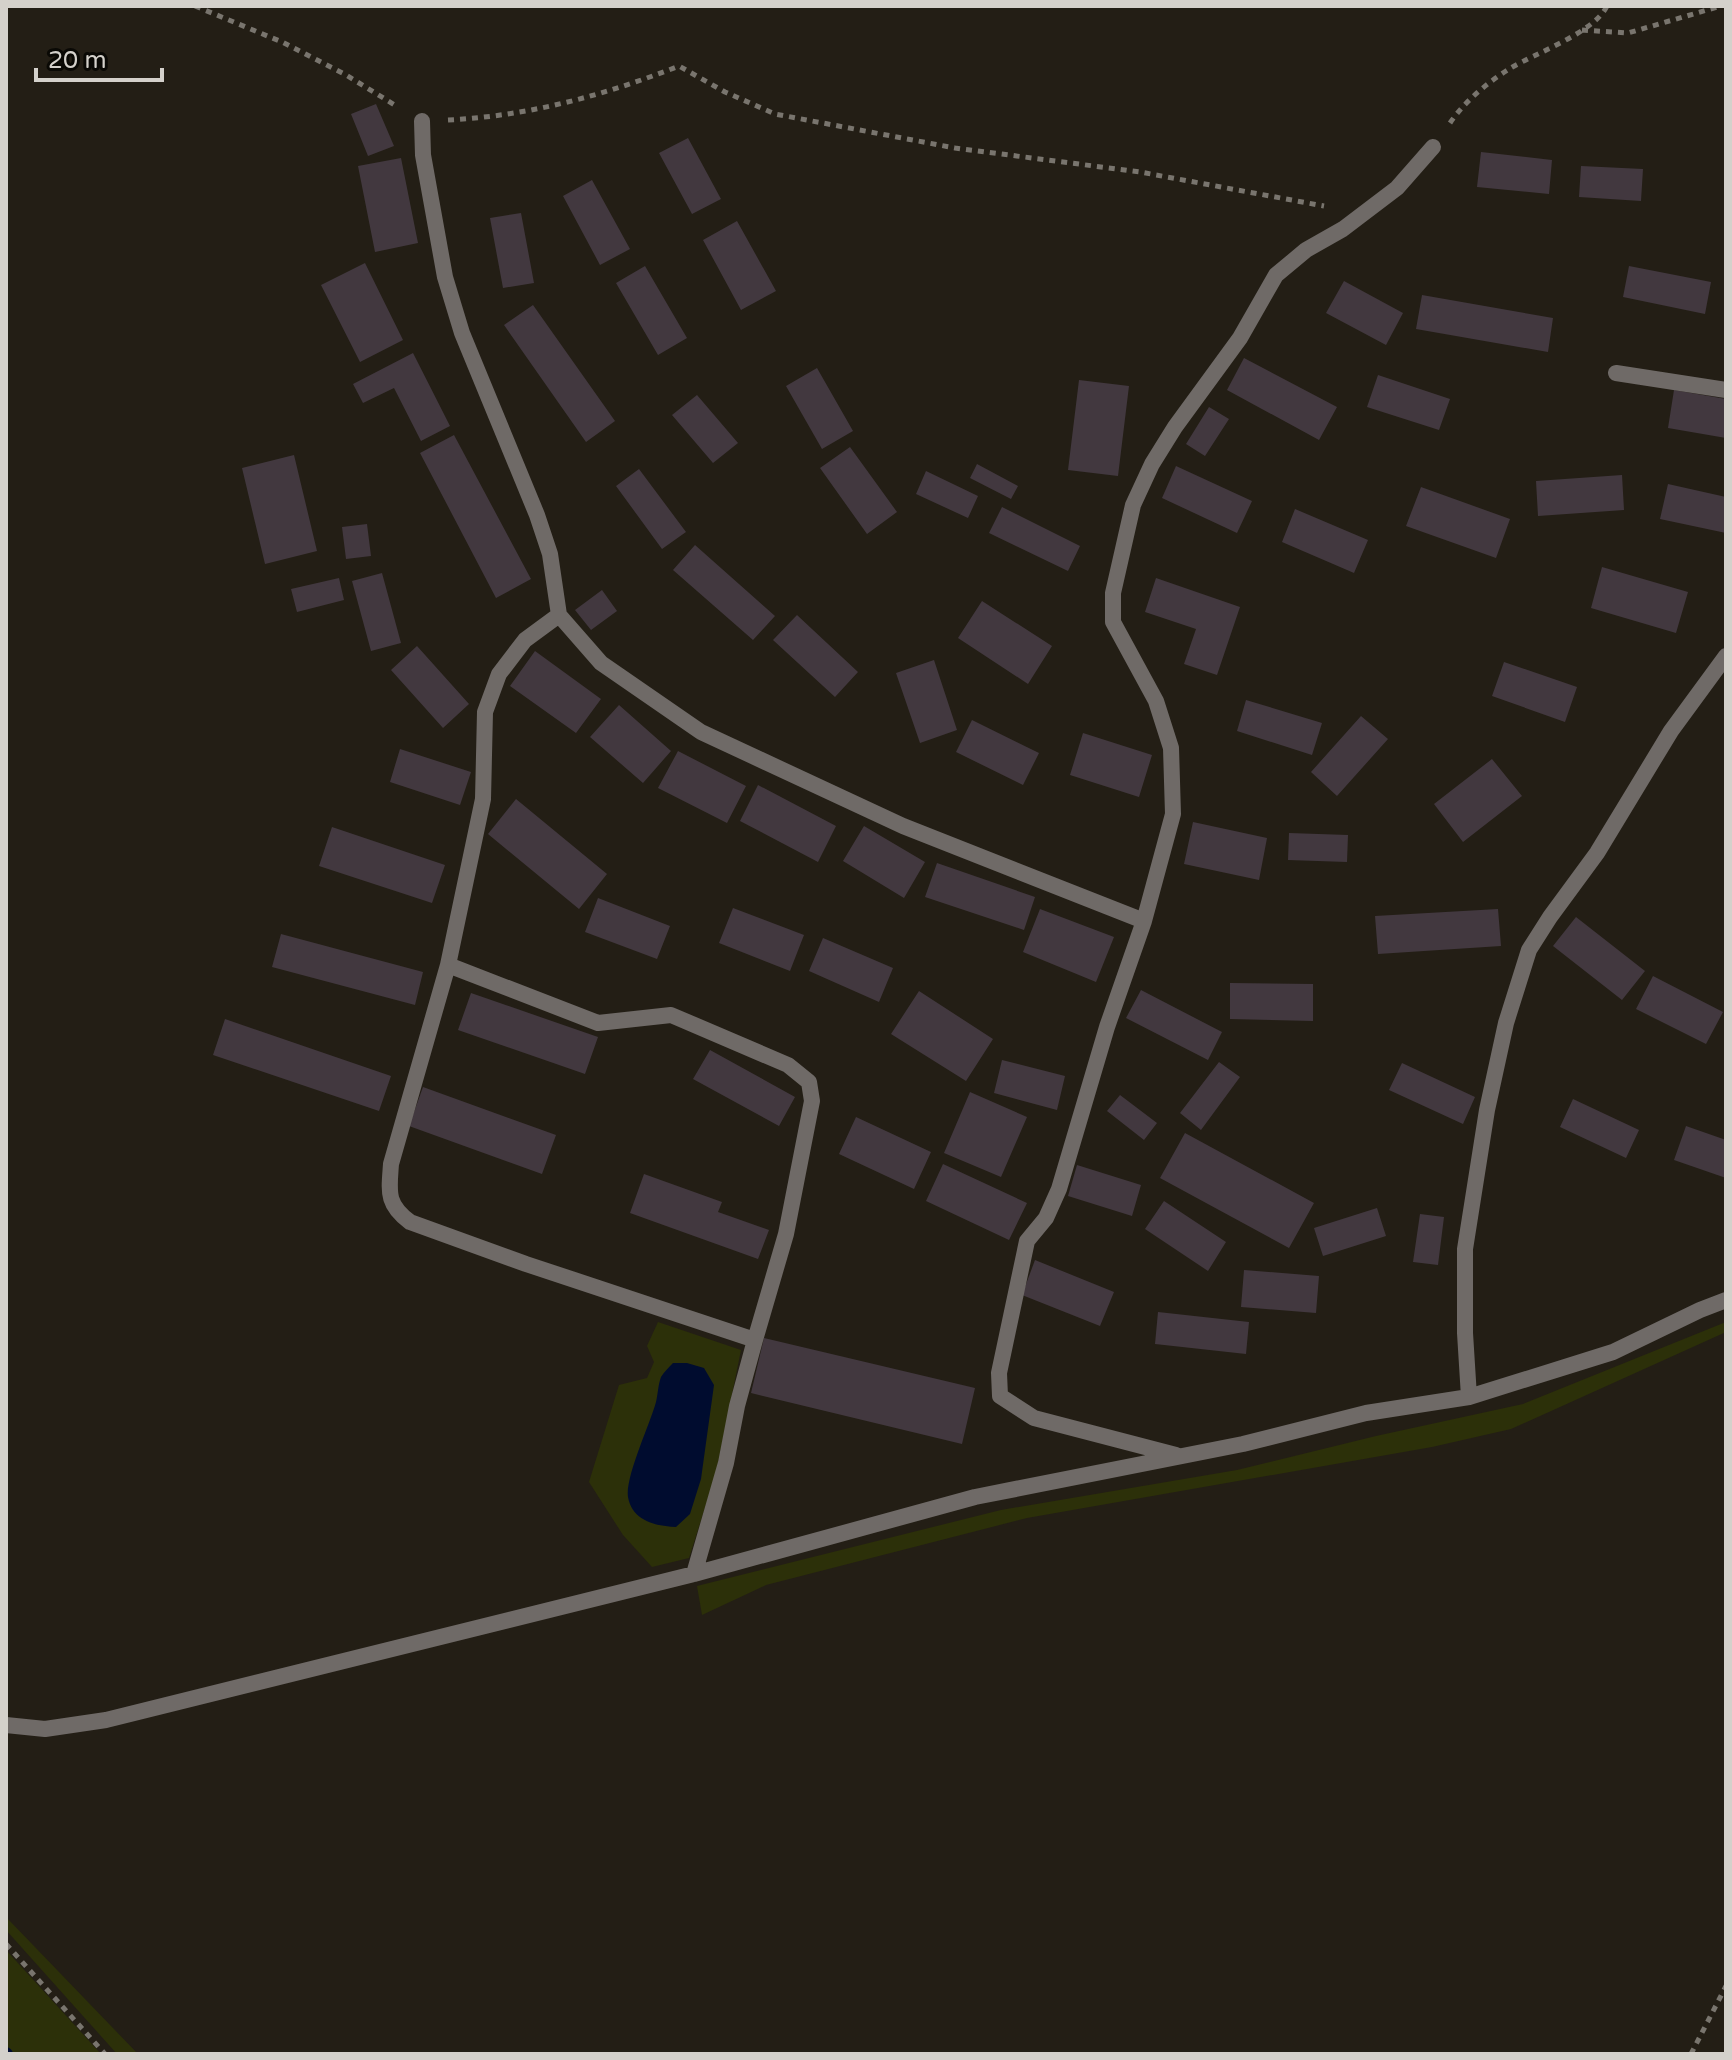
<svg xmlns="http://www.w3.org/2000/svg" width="1732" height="2060" font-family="'Varela Round',sans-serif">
	<rect width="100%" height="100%" fill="#231e15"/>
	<path fill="#2c3009" d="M658 1322 741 1350 716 1473 689 1558 652 1567 623 1535 589 1482 619 1385 647 1378 654 1362 647 1346Z
		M1726 1322V1332L1511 1429 1432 1447 1027 1518 766 1585 702 1615 697 1586 1001 1510 1237 1470 1376 1436 1523 1404Z
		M6 1917 138 2054H117L6 1930Z
		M6 1950 101 2054H12L6 2047Z"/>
	<path fill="#000c2f" d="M673 1363H687L704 1368 714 1385 701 1479 690 1514 676 1527C656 1526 632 1521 628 1497 625 1477 650 1424 656 1402 658 1394 658 1385 661 1377 664 1372 669 1367 673 1363Z"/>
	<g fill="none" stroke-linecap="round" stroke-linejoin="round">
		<path stroke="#000c2f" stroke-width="12" d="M6 2053 7 2054"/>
	</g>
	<path fill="#42383f" d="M376 104 394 146 368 156 351 114Z
		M688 138 721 199 692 214 659 153Z
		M1481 152 1552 160 1549 194 1477 187Z
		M401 158 418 243 375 252 358 166Z
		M1581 166 1643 169 1641 201 1579 197Z
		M592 180 630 249 600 265 563 196Z
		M521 213 534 283 503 288 490 218Z
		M737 221 776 291 741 310 703 240Z
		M365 263 403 340 360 362 321 285Z
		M645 266 687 338 658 355 616 283Z
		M1629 266 1711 282 1705 314 1623 297Z
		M1344 281 1403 313 1386 345 1326 313Z
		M1422 295 1553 318 1548 352 1416 329Z
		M533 305 615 421 586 442 504 325Z
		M413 353 450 426 421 441 394 388 363 403 353 384Z
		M1244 358 1337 407 1319 440 1227 390Z
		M817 368 853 431 822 449 786 386Z
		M1378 375 1450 399 1439 430 1367 407Z
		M1079 380 1129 386 1118 476 1068 470Z
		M1674 390 1726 399V438L1668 428Z
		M697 395 738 443 713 463 672 415Z
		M1209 407 1229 419 1205 456 1186 444Z
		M454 435 531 579 496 598 420 453Z
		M850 447 897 512 867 534 820 468Z
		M294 455 317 551 265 564 242 468Z
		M977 464 1018 486 1011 499 970 478Z
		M1176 466 1252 501 1237 533 1162 498Z
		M639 469 686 532 662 549 616 486Z
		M926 471 978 496 968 518 916 494Z
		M1622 475 1624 510 1538 516 1536 481Z
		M1668 484 1726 497V533L1660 519Z
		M1421 487 1510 519 1496 558 1406 526Z
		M1002 507 1080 546 1068 571 989 533Z
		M1295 509 1368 540 1354 573 1282 542Z
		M367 524 371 556 346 559 342 527Z
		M695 545 775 616 753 640 673 570Z
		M1602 567 1688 592 1676 633 1591 608Z
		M382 573 401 643 371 651 352 581Z
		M339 578 344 600 297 612 291 589Z
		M1156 578 1240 607 1217 675 1184 664 1196 629 1145 612Z
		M602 590 617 611 591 630 575 610Z
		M982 601 1052 646 1028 684 958 638Z
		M797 615 858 672 835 697 773 640Z
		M417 646 469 704 443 728 391 670Z
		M535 651 601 699 576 733 510 686Z
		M934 660 957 730 920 743 896 673Z
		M1504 662 1577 687 1565 722 1492 696Z
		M1246 700 1322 723 1312 755 1237 731Z
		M619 705 671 751 643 783 590 737Z
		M1361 716 1388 739 1337 796 1311 772Z
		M972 720 1039 753 1023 785 956 752Z
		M1083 733 1152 755 1139 797 1070 775Z
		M400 749 471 772 460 805 390 782Z
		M678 751 746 786 727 823 658 788Z
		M1492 759 1522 796 1463 842 1434 804Z
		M758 785 836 826 818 862 740 821Z
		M516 799 607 874 579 909 488 834Z
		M1193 822 1267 838 1259 880 1184 864Z
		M864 826 925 862 904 898 843 861Z
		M332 827 445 865 432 903 319 866Z
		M1289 833 1348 835 1347 862 1288 860Z
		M937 863 1035 897 1024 930 925 897Z
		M598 898 670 926 657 959 585 932Z
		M733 908 804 935 790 971 719 943Z
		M1040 909 1114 937 1096 982 1023 952Z
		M1498 909 1501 946 1378 954 1375 916Z
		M1576 917 1645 971 1622 1000 1553 946Z
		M281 934 423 972 415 1005 272 967Z
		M823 938 893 968 879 1002 809 971Z
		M1653 976 1723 1012 1706 1044 1636 1009Z
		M1230 983 1313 984V1021L1230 1019Z
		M1141 990 1222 1032 1208 1060 1126 1018Z
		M919 991 993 1039 966 1081 891 1034Z
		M471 993 598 1037 585 1074 458 1030Z
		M225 1019 391 1076 379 1111 213 1055Z
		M710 1050 795 1097 779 1126 693 1079Z
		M1002 1060 1065 1076 1057 1110 994 1093Z
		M1219 1062 1240 1077 1201 1130 1180 1113Z
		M1402 1063 1475 1097 1463 1124 1389 1090Z
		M423 1087 556 1135 542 1174 409 1126Z
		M970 1092 1027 1117 1001 1177 944 1153Z
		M1120 1095 1157 1123 1144 1140 1107 1111Z
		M1573 1099 1639 1130 1626 1158 1560 1127Z
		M856 1117 931 1152 914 1189 839 1154Z
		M1686 1126 1726 1140V1178L1674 1160Z
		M1185 1133 1314 1203 1289 1248 1160 1178Z
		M943 1164 1027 1203 1009 1240 926 1201Z
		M1077 1165 1141 1185 1132 1216 1068 1196Z
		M644 1174 722 1202 718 1212 769 1230 758 1259 630 1213Z
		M1164 1201 1226 1242 1208 1271 1145 1229Z
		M1377 1208 1386 1236 1323 1256 1314 1228Z
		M1420 1214 1444 1217 1438 1265 1413 1262Z
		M1035 1260 1114 1292 1100 1326 1022 1295Z
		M1244 1270 1319 1276 1316 1313 1241 1307Z
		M1158 1312 1249 1322 1246 1354 1155 1344Z
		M764 1338 975 1388 962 1444 751 1393Z"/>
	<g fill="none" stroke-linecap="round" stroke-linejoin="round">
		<path stroke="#79756e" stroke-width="5" stroke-dasharray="6 6" stroke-linecap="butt" d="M195 6 282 42 346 75 398 107
			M1582 30 1628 33 1721 6
			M448 120C529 116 605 95 679 66L725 92 775 114 955 148 1140 172 1324 206
			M1450 123C1464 102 1487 83 1509 69 1535 53 1594 33 1607 6
			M6 1944 105 2054
			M1691 2054 1726 1986"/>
		<path stroke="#6f6a67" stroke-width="16" d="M422 121 423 155 445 277 462 333 537 515 550 554 559 615 601 663 701 732 903 826 1144 921
			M1616 373 1726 390
			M559 615 525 640 499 674 485 712 483 799 448 965 391 1164C389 1192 386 1204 410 1222L526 1264 755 1340
			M448 965 598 1023 671 1015 788 1065 809 1082 812 1101 786 1234 755 1340 737 1406 726 1463 694 1574
			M1469 1397 1465 1333V1249L1487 1110 1506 1023 1529 950 1550 917 1597 853 1671 731 1726 656
			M1176 1455 1034 1418 1000 1396 999 1373 1027 1241 1046 1218 1059 1189 1107 1027 1144 921 1173 814 1171 748 1156 701 1113 622V593L1133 505 1152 464 1175 427 1240 338 1276 275 1306 250 1343 229 1397 188 1433 147
			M6 1725 45 1729 106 1720 694 1574 975 1497 1243 1444 1366 1413 1469 1397 1613 1352 1700 1310 1726 1300"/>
	</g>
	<rect width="1732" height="2060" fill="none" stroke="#d4d1cb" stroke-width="16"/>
	<path d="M36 68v12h126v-12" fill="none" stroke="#d4d1cb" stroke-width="4"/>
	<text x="48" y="68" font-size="24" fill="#d4d1cb" stroke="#0a0905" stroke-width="6" paint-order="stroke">20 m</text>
</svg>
